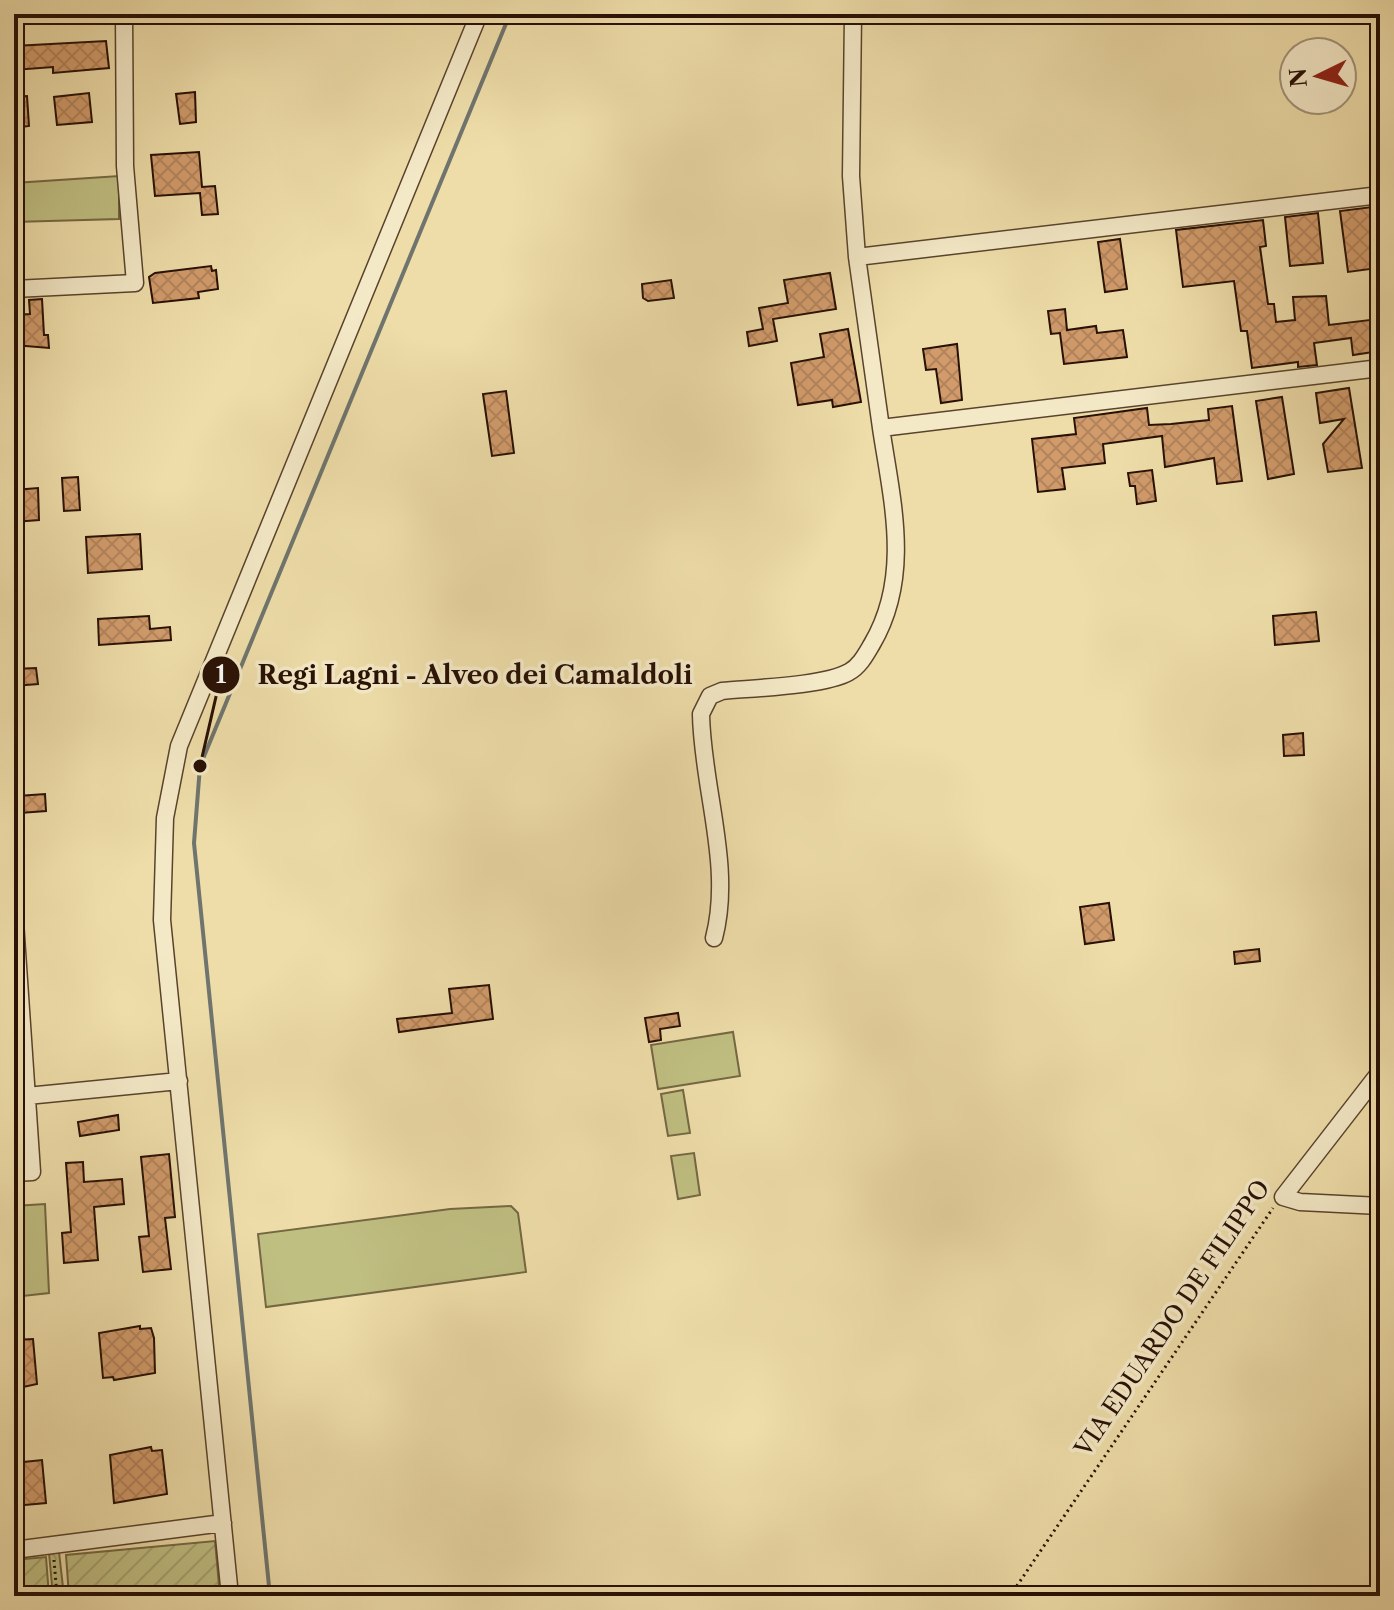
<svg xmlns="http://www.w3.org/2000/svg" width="1394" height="1610" font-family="'Libre Caslon Text',serif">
	<defs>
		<pattern id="forest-crowns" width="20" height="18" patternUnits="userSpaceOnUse" patternTransform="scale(2)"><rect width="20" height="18" fill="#c0bf82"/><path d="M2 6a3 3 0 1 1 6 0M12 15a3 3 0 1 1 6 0" fill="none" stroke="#a5a36f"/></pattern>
		<pattern id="garden-furrows" width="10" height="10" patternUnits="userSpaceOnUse" patternTransform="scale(2)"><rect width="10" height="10" fill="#c0bf82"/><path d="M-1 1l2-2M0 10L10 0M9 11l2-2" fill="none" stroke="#a5a36f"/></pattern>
		<pattern id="building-cross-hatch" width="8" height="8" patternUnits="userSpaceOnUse" patternTransform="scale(2)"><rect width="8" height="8" fill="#d19b6b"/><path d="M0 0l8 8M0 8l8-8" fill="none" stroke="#b3845b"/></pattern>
	</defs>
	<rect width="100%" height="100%" fill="#eedda9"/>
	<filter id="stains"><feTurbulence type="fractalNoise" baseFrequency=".0025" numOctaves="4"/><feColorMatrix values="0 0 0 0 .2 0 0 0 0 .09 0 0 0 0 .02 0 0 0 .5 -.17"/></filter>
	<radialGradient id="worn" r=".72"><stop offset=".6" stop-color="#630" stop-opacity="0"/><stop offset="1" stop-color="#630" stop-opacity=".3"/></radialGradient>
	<path fill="#c0bf82" stroke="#746843" stroke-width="2" d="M119 176V219L14 222V183Z
		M14 1009 25 1165 14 1166Z
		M733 1032 740 1076 658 1089 651 1045Z
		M683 1090 690 1133 668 1136 661 1094Z
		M694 1153 700 1195 678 1199 671 1156Z
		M45 1204 49 1293 14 1297V1206Z
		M511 1206 518 1213 526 1272 266 1307 258 1234 450 1209Z"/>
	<path fill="url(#forest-crowns)" stroke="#746843" stroke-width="2" d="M59 1552 64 1596H53L49 1553Z"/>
	<path fill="url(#garden-furrows)" stroke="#746843" stroke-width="2" d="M215 1541 220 1596H69L66 1555Z
		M46 1557 49 1596H14V1560Z"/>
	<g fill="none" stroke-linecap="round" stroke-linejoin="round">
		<path stroke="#6f756e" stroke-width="4" d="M270 1596 194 843 200 766 510 14"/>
	</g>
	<path fill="url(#building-cross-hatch)" stroke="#271004" stroke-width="2" d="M106 41 109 68 53 73V67L14 70V46Z
		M195 92 196 122 180 124 176 94Z
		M89 93 92 122 57 125 54 97Z
		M27 96 29 126 14 128V97Z
		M199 152 202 187 215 186 218 214 202 215 200 193 155 196 151 155Z
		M1372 207 1378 268 1348 272 1340 211Z
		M1318 213 1323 263 1290 266 1285 217Z
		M1263 220 1266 246 1260 247 1268 304H1274L1276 322 1295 320 1293 297 1326 296 1329 325 1378 319 1380 351 1353 355 1351 338 1314 343 1317 365 1298 367V362L1252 368 1247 331H1241L1234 281 1183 287 1176 230Z
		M1120 239 1127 289 1105 292 1098 242Z
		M211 266 212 271 216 270 218 289 198 292 199 298 153 303 149 277 155 273Z
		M830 273 836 309 773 319 777 341 749 346 747 332 763 329 759 308 788 303 784 280Z
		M671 280 674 298 648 301 643 298 642 284Z
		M42 299 44 335H48L49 348 14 345V315L30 314 29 300Z
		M1065 309 1067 330 1096 326 1097 333 1123 330 1127 357 1064 364 1060 333 1051 334 1048 311Z
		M848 329 861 402 833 407 832 400 798 405 791 363 824 357 820 334Z
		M957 344 962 400 941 403 936 369 926 370 923 349Z
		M1349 388 1362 468 1328 472 1323 444 1344 419 1320 423 1316 393Z
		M506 391 514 453 492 456 483 394Z
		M1282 397 1294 474 1268 479 1256 401Z
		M1232 406 1242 481 1217 484 1214 458 1165 467 1162 436 1103 444 1105 463 1062 468 1065 489 1038 492 1032 439 1076 434 1074 418 1147 408 1149 425 1171 424 1209 420 1208 409Z
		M1152 470 1156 501 1137 504 1135 486H1130L1128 473Z
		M78 477 80 510 64 511 62 478Z
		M38 488 39 520 14 522V490Z
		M140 534 142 569 88 573 86 537Z
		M1316 612 1319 641 1275 645 1273 616Z
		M149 616 150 629 170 627 171 640 99 645 98 619Z
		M36 668 38 684 14 686V669Z
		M1303 733 1304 755 1284 756 1283 735Z
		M45 794 46 811 20 813 18 796Z
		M1109 903 1114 940 1085 944 1080 907Z
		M1259 949 1260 961 1235 964 1234 952Z
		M489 985 493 1019 399 1032 397 1019 452 1013 449 989Z
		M678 1013 680 1026 660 1029 661 1040 649 1042 645 1018Z
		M118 1115 119 1130 80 1136 78 1122Z
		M169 1154 175 1217 165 1218 171 1269 143 1272 139 1237 149 1236 141 1157Z
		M83 1162 84 1182 122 1179 124 1204 94 1207 98 1260 64 1263 62 1233 71 1232 66 1163Z
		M140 1326V1329L151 1328 154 1338 155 1373 114 1380 113 1377 103 1378 99 1333Z
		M33 1339 37 1384 14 1389V1340Z
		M151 1447 152 1451 162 1450 167 1494 114 1503 110 1455Z
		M42 1460 46 1503 14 1506V1463Z"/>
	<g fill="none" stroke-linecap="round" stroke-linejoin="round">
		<defs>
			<path id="minor" d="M853 14 851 176 857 257
				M1380 195 857 257 881 428 1380 368
				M14 289 135 283 125 166 124 14
				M14 907 32 1172 14 1173
				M714 938C733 866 702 787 701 714L710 696 722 691C752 688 825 686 849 672 860 666 866 654 872 644 912 576 892 501 881 428
				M1380 1072 1283 1197 1300 1202 1380 1206
				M27 1096 179 1081
				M14 1550 223 1523
				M230 1596 162 920 165 818 179 746 479 14"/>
		</defs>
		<use href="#minor" stroke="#59432d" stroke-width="19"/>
		<path stroke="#271004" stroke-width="3" stroke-dasharray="2 4" stroke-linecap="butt" d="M54 1560 57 1596
			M1010 1596 1273 1208"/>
		<use href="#minor" stroke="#f4e9c7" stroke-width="16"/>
	</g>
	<g text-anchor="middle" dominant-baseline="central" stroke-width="7" stroke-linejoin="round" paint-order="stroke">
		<g font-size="24" fill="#271004" stroke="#f4e9c7">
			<text transform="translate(1172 1318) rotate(-56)">VIA EDUARDO DE FILIPPO</text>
		</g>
	</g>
	<path fill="none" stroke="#271004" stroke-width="3" d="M200 766L221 675"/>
	<g fill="#271004" stroke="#f4e9c7" stroke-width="3">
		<circle cx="200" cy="766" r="8"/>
		<circle cx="221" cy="675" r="20"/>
	</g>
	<g font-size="24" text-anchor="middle" font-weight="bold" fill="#fff">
		<text x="221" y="683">1</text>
	</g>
	<g font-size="26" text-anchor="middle" font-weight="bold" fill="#271004" stroke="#f4e9c7" stroke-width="7" stroke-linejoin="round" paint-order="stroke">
		<text x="475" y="684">Regi Lagni - Alveo dei Camaldoli</text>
	</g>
	<rect width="1394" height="1610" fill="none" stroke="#eedda9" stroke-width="48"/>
	<rect x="16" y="16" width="1362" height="1578" fill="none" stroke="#271004" stroke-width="4"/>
	<rect x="24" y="24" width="1346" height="1562" fill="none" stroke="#271004" stroke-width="2"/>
	<g transform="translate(1318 76) rotate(265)"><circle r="38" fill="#f4e9c7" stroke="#a29279" stroke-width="2"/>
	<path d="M0-6L14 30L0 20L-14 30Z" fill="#8f2418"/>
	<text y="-12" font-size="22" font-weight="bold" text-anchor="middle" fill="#271004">N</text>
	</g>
	<rect width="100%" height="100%" filter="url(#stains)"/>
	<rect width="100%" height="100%" fill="url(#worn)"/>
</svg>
